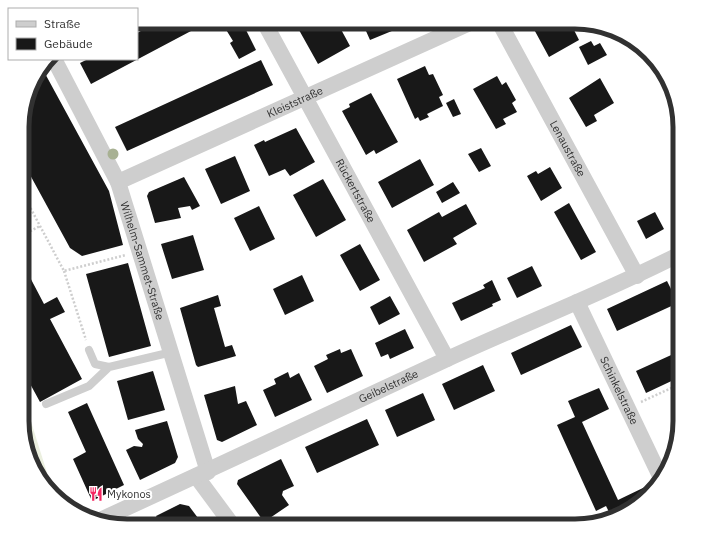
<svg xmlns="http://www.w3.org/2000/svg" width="702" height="548" font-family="'IBM Plex Sans',sans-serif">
	<rect width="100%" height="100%" fill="#fff"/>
	<path fill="#ebefdf" d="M22 401 28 412 54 495C40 477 26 453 22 429 21 420 22 410 22 401Z"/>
	<path fill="#181818" d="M158 22H208L91 84 80 63 88 59H137V33Z
		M236 22H242L256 50 239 59 230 43 233 41 225 28Z
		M313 22H337L350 46 318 64 299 30Z
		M362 22H402L404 26 370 40Z
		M530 22H570L579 40 549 57Z
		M591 41 594 46 600 43 607 55 588 65 579 47Z
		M261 60 273 85 127 151 115 127Z
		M425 66 429 75 433 74 443 95 439 97 443 106 427 114 429 117 420 121 418 117 415 119 397 79Z
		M42 68 109 191 123 245 82 256 70 248 23 162V113L36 75Z
		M497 76 502 85 506 82 516 100 512 103 517 112 503 119 506 124 496 129 473 89Z
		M600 78 614 103 594 115 597 121 586 127 569 98Z
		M371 93 398 142 376 154 374 150 366 155 342 111 350 107 349 104Z
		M454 99 461 114 453 117 446 103Z
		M296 128 315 162 290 176 285 169 269 176 254 145 264 140 265 142Z
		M481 148 491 166 479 172 468 154Z
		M235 156 250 191 221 204 205 169Z
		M420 159 434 185 392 208 378 182Z
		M550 167 562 188 541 201 527 176 536 171 538 174Z
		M184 177 200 206 192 210 190 206 178 208 181 218 155 223 147 196 149 192Z
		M323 179 346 220 316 237 293 195Z
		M453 182 460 193 442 203 436 192Z
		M680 200V214L674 203Z
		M569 203 596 252 581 260 554 212Z
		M466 204 477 224 453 238 457 244 424 262 407 230 439 212 442 217Z
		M259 206 275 239 250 251 234 218Z
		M655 212 664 229 646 239 637 221Z
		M193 235 204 270 172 279 161 244Z
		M360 244 380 280 360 291 340 255Z
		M128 263 151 346 109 357 86 274Z
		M23 264 44 304 57 297 65 312 50 319 82 379 40 402 22 369Z
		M532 266 542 286 517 298 507 278Z
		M302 275 314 301 285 315 273 289Z
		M492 280 501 300 492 304 493 306 461 321 452 303 485 288 483 285Z
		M667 281 678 303 617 331 607 309Z
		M218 295 221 306 214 308 225 347 232 345 236 356 198 367 196 365 180 308Z
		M390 296 400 314 379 325 370 307Z
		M571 325 582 347 521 375 511 353Z
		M405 329 414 348 390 359 388 354 381 357 375 343Z
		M340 349 341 353 351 349 363 376 327 393 314 366 328 359 326 355Z
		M680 351V377L646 393 636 371Z
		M483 365 495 391 454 410 442 384Z
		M153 371 165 410 128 420 117 381Z
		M288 372 290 378 299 373 312 400 275 417 263 390 276 384 274 379Z
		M235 386 238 404 246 401 257 425 222 442 217 440 204 395Z
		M599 388 609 409 582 422 593 446 618 500 645 487 649 494 621 514 618 508 609 512 606 506 596 511 557 425 575 417 568 401Z
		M423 393 435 420 397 437 385 410Z
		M87 403 124 485 92 501 73 459 86 452 68 412Z
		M367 419 379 445 317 473 305 447Z
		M167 421 178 457 175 463 140 480 126 450 134 446 142 447 143 444 138 439 135 430Z
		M281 459 294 486 283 491 282 495 289 505 264 522 237 484 238 480Z
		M180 504 189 506 204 526H161L156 516Z
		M306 520 310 526H298Z"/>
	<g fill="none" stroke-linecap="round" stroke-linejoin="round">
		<path stroke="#cecece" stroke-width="2.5" stroke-dasharray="2 2" stroke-linecap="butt" d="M23 194 64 271 126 255
			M23 235 40 226
			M64 271 86 340
			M641 402 680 384"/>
		<path stroke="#cecece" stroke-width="8" d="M89 350 95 364 109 367
			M46 404 89 386 109 367 172 352"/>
		<g stroke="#cecece" stroke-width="16">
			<path id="s1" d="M264 22 447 359"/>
			<path id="s2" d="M499 22 637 276"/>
			<path id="s3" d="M54 59 118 182 208 472"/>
			<path id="s4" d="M118 182 472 22"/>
			<path id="s5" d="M577 302 661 478"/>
			<path d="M196 476 233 526"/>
			<path id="s6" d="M98 521C214 468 330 413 445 360 523 324 604 293 680 254"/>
		</g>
	</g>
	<circle fill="#a8b193" cx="113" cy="154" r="5.5"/>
	<defs>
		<symbol id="restaurant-bare" viewBox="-9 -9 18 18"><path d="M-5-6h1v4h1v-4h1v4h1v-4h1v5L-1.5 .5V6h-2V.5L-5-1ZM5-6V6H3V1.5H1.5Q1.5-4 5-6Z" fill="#f42862" stroke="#fff" stroke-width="2.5" paint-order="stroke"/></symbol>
	</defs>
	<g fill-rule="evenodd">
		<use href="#restaurant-bare" x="86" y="484" width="20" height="20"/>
	</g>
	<g text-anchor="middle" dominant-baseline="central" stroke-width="4" stroke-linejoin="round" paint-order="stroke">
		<g font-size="11" fill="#313131" stroke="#fff">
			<text stroke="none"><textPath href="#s4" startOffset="194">Kleiststraße</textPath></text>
			<text stroke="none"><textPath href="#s2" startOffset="144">Lenaustraße</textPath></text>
			<text stroke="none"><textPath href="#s1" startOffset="192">Rückertstraße</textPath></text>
			<text stroke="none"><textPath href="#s3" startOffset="221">Wilhelm-Sammet-Straße</textPath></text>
			<text stroke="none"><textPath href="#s6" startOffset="320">Geibelstraße</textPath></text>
			<text stroke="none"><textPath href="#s5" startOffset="98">Schinkelstraße</textPath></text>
		</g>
		<g font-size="11" fill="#313131" stroke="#fff" text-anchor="start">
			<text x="107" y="494">Mykonos</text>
		</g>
	</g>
	<path d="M0 0H702V548H0ZM127 29H575A98 98 0 0 1 673 127V421A98 98 0 0 1 575 519H127A98 98 0 0 1 29 421V127A98 98 0 0 1 127 29Z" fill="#fff" fill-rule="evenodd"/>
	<path fill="none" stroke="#313131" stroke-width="5" d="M127 29H575A98 98 0 0 1 673 127V421A98 98 0 0 1 575 519H127A98 98 0 0 1 29 421V127A98 98 0 0 1 127 29Z"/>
	<rect x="8" y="8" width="130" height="52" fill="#ffffff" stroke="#adadad"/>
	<rect x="16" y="21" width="20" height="6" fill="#cecece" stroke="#adadad"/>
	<text x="44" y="28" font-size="12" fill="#313131">Straße</text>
	<rect x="16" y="38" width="20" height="12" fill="#181818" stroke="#adadad"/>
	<text x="44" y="48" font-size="12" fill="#313131">Gebäude</text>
</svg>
